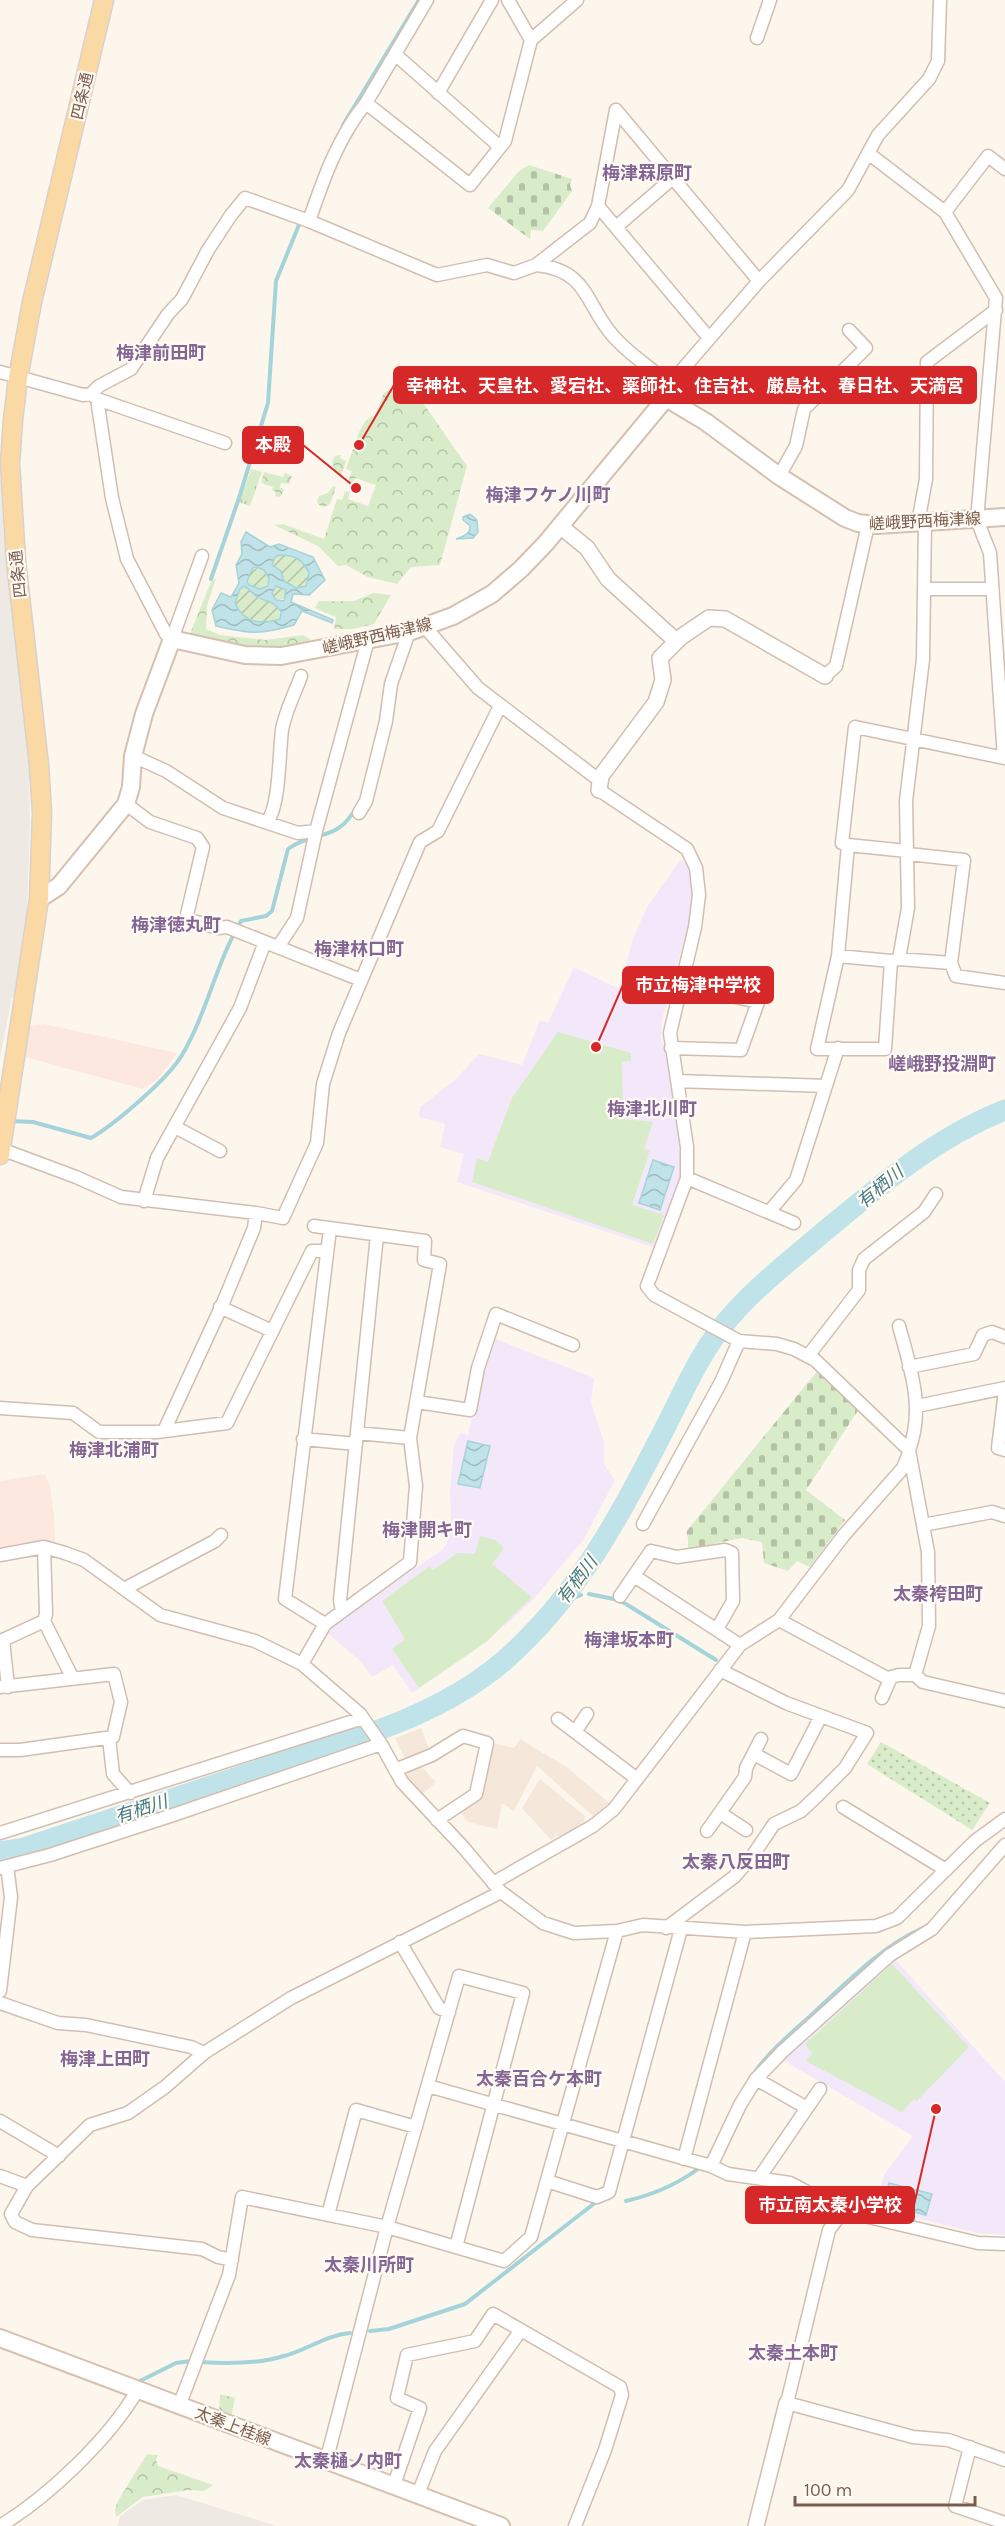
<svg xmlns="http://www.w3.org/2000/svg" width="1005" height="2526" font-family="Karla,'Noto Sans JP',sans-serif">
	<defs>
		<pattern id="grass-tufts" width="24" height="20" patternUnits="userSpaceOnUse" patternTransform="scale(1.5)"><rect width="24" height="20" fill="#d8ecc9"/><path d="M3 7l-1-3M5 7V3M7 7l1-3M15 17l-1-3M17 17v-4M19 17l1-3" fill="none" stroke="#b4c2a5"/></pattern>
		<pattern id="forest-crowns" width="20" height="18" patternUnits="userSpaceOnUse" patternTransform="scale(1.5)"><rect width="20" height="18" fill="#d8ecc9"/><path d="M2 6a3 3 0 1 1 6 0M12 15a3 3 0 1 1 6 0" fill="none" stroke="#b4c2a5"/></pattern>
		<pattern id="cemetery-stones" width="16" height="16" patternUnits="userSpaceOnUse" patternTransform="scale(1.5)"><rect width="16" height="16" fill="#d8ecc9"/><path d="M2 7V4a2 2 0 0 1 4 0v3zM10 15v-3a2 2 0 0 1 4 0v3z" fill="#b4c2a5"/></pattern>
		<pattern id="park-dots" width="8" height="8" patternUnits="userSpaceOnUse" patternTransform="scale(1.5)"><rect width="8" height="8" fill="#d8ecc9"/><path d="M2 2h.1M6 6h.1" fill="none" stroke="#b4c2a5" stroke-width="1.8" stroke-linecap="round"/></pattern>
		<pattern id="garden-furrows" width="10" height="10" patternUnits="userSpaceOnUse" patternTransform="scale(1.5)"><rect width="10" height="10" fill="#d8ecc9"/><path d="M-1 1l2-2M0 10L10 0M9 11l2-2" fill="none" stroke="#b4c2a5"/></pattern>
		<pattern id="water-waves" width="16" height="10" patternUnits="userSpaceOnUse" patternTransform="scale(1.5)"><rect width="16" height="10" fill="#bfe3e8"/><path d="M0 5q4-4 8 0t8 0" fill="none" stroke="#a0bbbe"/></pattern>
	</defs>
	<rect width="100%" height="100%" fill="#fdf6ec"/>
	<path fill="#f5e8da" d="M421 1728 430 1751 406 1761 395 1738Z
		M520 1739 568 1768 609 1803 593 1816 537 1766 514 1811 502 1803 497 1829 468 1822 458 1810 480 1797 493 1743 514 1748Z
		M421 1766 436 1782 422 1795 406 1778 408 1770Z
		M540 1779 585 1816 584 1822 570 1832 568 1831 561 1837 557 1835 551 1840 522 1808Z"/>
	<path fill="#fde8e0" d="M44 1024 177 1053 158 1079 143 1089 25 1057 30 1026Z
		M45 1474 50 1486 54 1516 55 1543H31L0 1552V1481Z"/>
	<path fill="#efe9e4" d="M0 468 4 540 32 781H29L30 821 27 914 14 997H12L0 1058Z
		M176 2495 277 2526H117L120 2516 143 2500Z"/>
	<path fill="#f3e8fa" d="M681 859 692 870 694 891 692 911 662 1020 661 1039 668 1058 671 1091 683 1162 680 1179 655 1248 457 1182 464 1154 440 1147 445 1124 419 1117 420 1107 455 1080 479 1054 522 1065 540 1020 548 1023 574 967 619 989 634 936 647 907Z
		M493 1338 594 1378 591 1402 604 1442V1464L615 1480 584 1539 532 1601 486 1642 412 1693 393 1665 372 1677 360 1661 326 1632 327 1630 442 1550 447 1544 451 1521 450 1491 454 1445 460 1433 468 1435 484 1363Z
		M894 1958 1005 2082V2235L977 2233 875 2208 884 2175 913 2136 781 2059Z"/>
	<path fill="url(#grass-tufts)" d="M251 469 262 472 250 506 239 502Z"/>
	<path fill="url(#forest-crowns)" d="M404 382 412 387 467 466 440 565 411 567 397 584 368 577 346 565 338 566 318 546 274 525 283 524 324 539 337 499 342 500 345 491 350 492 348 499 368 506 376 485 355 478 353 483 348 482 352 471 346 469 359 432 366 420 375 415 384 393Z
		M341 455 340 458 346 461 341 476 335 471 332 461 335 456Z
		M264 472 283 477 285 473 292 476 289 484 281 483 280 487 284 490 280 497 275 496 276 492 272 490 273 487 261 483Z
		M333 486 336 487 330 504 324 507 319 505 317 501 319 496 328 493Z
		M216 578 207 606 206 629 220 635 265 640 303 635 310 639 312 644 280 650 228 645 189 636 211 582Z
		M373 593 391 595 374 624 353 629H334L336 617 315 608 319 601H354Z
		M220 2394 235 2398 231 2417 219 2413Z
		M147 2454 158 2455 156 2460 158 2466 213 2485 204 2491 188 2490 143 2497 116 2517 115 2509 118 2501Z"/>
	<path fill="url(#cemetery-stones)" d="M529 165 572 179 570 185 572 191 543 231 531 230 530 239 488 208 519 171Z
		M818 1370 859 1409 806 1490 845 1520 810 1567 797 1561 788 1571 764 1563 762 1542 742 1538 688 1549V1538L686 1532Z"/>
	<path fill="url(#park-dots)" d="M881 1742 990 1803 972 1830 867 1764Z"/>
	<path fill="url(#garden-furrows)" d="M280 555C295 555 302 559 309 573L306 586 299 589 291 587 284 581 281 571 272 565 275 557Z
		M247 579a11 11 0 1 1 22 0a11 11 0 1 1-22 0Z
		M272 593a7 7 0 1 1 14 0a7 7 0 1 1-14 0Z
		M244 586C248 589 252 592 257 595 267 603 281 602 280 619 259 626 245 625 235 603L240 589Z"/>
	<path fill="#d8ecc9" d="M558 1032 631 1053V1061L622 1062 623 1119 653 1122 644 1149 650 1151 632 1205 664 1215 653 1244 472 1182 477 1158 488 1162 512 1098Z
		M480 1536 496 1540 504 1548 492 1564 532 1597 486 1642 419 1688 392 1649 405 1639 382 1601 430 1566 433 1570 457 1553 475 1554Z
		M892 1964 969 2047 917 2101 914 2099 902 2112 806 2061 812 2054 805 2044Z"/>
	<path fill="url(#water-waves)" stroke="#a5d3da" stroke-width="1.5" fill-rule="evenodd" d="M470 514 477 520 478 532 473 538 456 539C463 536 470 535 470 526L463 520V517Z
		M246 532 270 547 279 544 313 557 325 580 309 595 293 594 291 602 333 620 332 623 302 611 294 625C260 635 251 634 216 626L212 610 221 593 231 597 239 583 236 565 242 554 241 542ZM280 555C295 555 302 559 309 573L306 586 296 588 284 581 281 571 272 565 275 557ZM257 567 264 570 269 578 268 586 260 589 249 585 247 581 253 568ZM244 586C249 589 252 593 256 596 267 604 270 597 281 612L280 619C260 625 244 623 235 603L240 589ZM276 586 286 590 284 601 276 600 272 593Z
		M653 1160 674 1167 660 1210 639 1203Z
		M468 1441 490 1446 480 1488 458 1484Z
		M889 2183 932 2194 926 2215 883 2204Z"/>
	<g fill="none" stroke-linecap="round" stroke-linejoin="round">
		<path stroke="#a5d3da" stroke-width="4" d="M343 125 419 0
			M211 579 239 498 268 403 276 281 301 220
			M9 1121 33 1122 91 1138C115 1124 168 1079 182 1055 207 1013 216 963 241 921L266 916 272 911 288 849C310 832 335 841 352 814
			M589 1594 614 1599 626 1604 716 1660
			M561 1603 581 1595
			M755 2072C769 2052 789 2035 807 2019 840 1989 881 1946 921 1929
			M626 2201C652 2195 676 2185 698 2169
			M370 2331 389 2329 465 2304 596 2202
			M200 2362C227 2364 258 2364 284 2356 307 2350 326 2335 350 2333
			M134 2384 176 2363 191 2361"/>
		<path stroke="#bfe3e8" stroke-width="21" d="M0 1852 24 1848C104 1821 183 1795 262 1769 346 1741 439 1718 506 1659 581 1592 620 1515 665 1428 679 1401 691 1373 707 1348 737 1301 778 1271 820 1235 878 1187 934 1138 1005 1110"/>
		<defs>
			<path id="minor" d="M427 0 366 103C338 137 323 180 309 221L437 275 487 265 514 273 536 265 590 223 598 206 616 110
				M508 0 531 40
				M757 38 770 0
				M396 55 500 147
				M438 93 492 0
				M366 103 470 185 505 141 531 40 577 0
				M616 110 759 281
				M598 206 709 338
				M945 212 988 156 1005 169
				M616 227 674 177
				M536 265C589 270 585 305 614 337 630 355 652 369 670 384
				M0 372 83 395 91 394 99 386 131 369 168 314 182 299 208 250 231 215 245 198 309 221
				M91 394 97 399 112 498 127 559 166 634 172 639 202 556
				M666 398 670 384 759 281 848 190 878 135 929 79 938 61 940 0
				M97 399 225 443
				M779 476 796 446 804 409 866 348 849 330
				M918 523 926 479 927 362 996 310
				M924 589H992
				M425 627 478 688 599 780
				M825 676 836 666 868 525
				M133 756 166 771 223 808 298 833 316 831
				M599 790 687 849 696 868 699 895 695 927 670 1033 687 1147V1178L647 1286 654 1295 739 1341 777 1344 794 1349 815 1360 909 1450
				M126 804 150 822 197 838 203 847 186 919 218 928 227 927 361 980
				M359 813 366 801 386 721 391 684 409 632
				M267 822C280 806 279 752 282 730 285 712 295 693 301 676
				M848 845 907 851
				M908 854 964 860 951 963 956 976 1005 983
				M278 947 297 918 316 831 368 640
				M838 956 891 961 885 1049H817L838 956 848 845 842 843 855 727 1004 758 990 553 977 520 996 298 945 212 868 153
				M899 959 951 963
				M891 961 899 959 908 908 906 801 923 659 925 523
				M671 1048 741 1050 758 1002 681 985
				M677 1081 826 1086
				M175 1127 220 1151
				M1 1149 76 1177 121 1197 256 1213 283 1218 317 1143 323 1084 339 1033 420 842 438 831 500 706
				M687 1178 794 1223
				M144 1201 157 1158 240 1008 265 942
				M769 1212 796 1180 838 1048
				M220 1307 272 1331
				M899 1326C910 1367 925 1408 909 1450L928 1552 929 1626 915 1675 923 1682 1005 1701
				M808 1356 859 1290V1270L864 1259 924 1212 936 1194
				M909 1367 974 1354 983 1335 992 1332 1005 1337
				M1005 1391 998 1448 1005 1450
				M417 1402 470 1410 478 1368 496 1314 573 1345
				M917 1406 1005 1388
				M0 1408 73 1413 99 1432H157L227 1423 312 1251H327
				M164 1431 223 1303 254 1228 256 1213
				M357 1433 410 1438
				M303 1439 356 1444
				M643 1524 721 1382 739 1341
				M923 1525 992 1512 1005 1516
				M44 1547 46 1614 44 1621 72 1677
				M0 1555 44 1547 65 1553 84 1560 160 1615 255 1641 302 1664 360 1714 381 1744 402 1782 463 1847 501 1892 543 1923 574 1933 617 1931 643 1925 745 1932 876 1926 897 1918 975 1841 1005 1819
				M634 1576 740 1645
				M124 1589 215 1541 221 1535
				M620 1596 651 1551 677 1557 725 1550 732 1553 733 1601 717 1629
				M342 1612 340 1600 377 1235
				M779 1620 889 1679
				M325 1624 285 1599 330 1229
				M302 1664 325 1624 410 1562 416 1486 410 1438 440 1264 424 1260 425 1241 314 1226
				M0 1687 114 1674 121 1702 113 1737 20 1750H0
				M8 1687 3 1640 44 1621
				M882 1698 891 1677 899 1675H915
				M558 1719 637 1779
				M575 1732 587 1714
				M109 1738 113 1774 130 1793
				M754 1754 791 1774 821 1716
				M395 1770 432 1755 463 1736 487 1743 476 1794 437 1820
				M843 1807 946 1870
				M720 1813 746 1830
				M707 1831 745 1777 746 1768 761 1739
				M0 1833 363 1718
				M0 1868 50 1855 176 1814 381 1744
				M493 1883 593 1826 614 1809 740 1645 779 1620 844 1535 903 1468 909 1453
				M666 1928 734 1877 751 1858 774 1824 801 1811 817 1796 845 1768 867 1733 786 1703 720 1670
				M400 1942 439 2008 449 2012
				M0 1991 11 1897 7 1866
				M0 2003 58 2023 86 2025 191 2047 204 2053
				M756 2079 807 2108
				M428 2086 711 2166 728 2174 790 2183 843 2211 978 2243 1005 2244
				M0 2121 59 2156
				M684 2159 745 1932
				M711 2166 740 2105 756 2079 783 2051 890 1955 932 1929 1005 1845
				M0 2176 27 2186
				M759 2178 820 2089
				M547 2181 597 2197 609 2192 681 1929
				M843 2211 829 2230 787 2403 913 2437 948 2440 1005 2460
				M328 2215 356 2110 416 2127
				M232 2260 218 2257 202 2249 32 2230 15 2222 11 2214 27 2186 90 2125 128 2113 165 2087 204 2053 291 1998 501 1892
				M179 2406 229 2275 242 2197 387 2227 504 2261 531 2237 617 1931
				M970 2447 955 2506 1005 2523
				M326 2462 387 2227 459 1976 523 1993 456 2247
				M394 2485 420 2408 397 2398 407 2355 475 2341 493 2314 620 2387 622 2395 605 2450 575 2526
				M418 2494 435 2451 521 2330
				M0 2526C48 2497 109 2439 137 2391"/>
			<path id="tertiary" d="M560 526 587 548 608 579 676 641
				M599 790 601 776 656 702 663 680 660 658 681 637 709 618 725 619 825 676
				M756 2526 787 2403"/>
			<path id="secondary" d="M39 899 59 886 126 804 131 787 133 756 144 714 172 639 245 655 281 656 409 632 453 616 492 594 521 569 546 543 666 398 706 422 779 476 845 518 858 523 877 525 1005 517
				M0 2338 501 2526"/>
			<path id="primary" d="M0 1155 39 899 42 813 39 765 16 561 10 463 13 420 18 378 32 302 104 0"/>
		</defs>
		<use href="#minor" stroke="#d1beb0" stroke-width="15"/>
		<use href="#tertiary" stroke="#d1beb0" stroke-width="18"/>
		<use href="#secondary" stroke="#d6c0b0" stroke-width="20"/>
		<use href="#primary" stroke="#dad1cd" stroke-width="21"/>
		<use href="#minor" stroke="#fff" stroke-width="12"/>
		<use href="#tertiary" stroke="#fff" stroke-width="15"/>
		<use href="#secondary" stroke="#fff" stroke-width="16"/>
		<use href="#primary" stroke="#fbd9a5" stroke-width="18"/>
	</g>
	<g text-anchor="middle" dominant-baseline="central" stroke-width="4.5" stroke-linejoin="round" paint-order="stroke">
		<g font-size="16" fill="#7a5c4d" stroke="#fffaf3">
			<text transform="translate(82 96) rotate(-77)">四条通</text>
			<text transform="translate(925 521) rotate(-3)">嵯峨野西梅津線</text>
			<text transform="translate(18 574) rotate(-96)">四条通</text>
			<text transform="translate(377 636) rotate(-13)">嵯峨野西梅津線</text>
			<text transform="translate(233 2426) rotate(21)">太秦上桂線</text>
		</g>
		<g font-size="18" font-weight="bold" fill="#846695" stroke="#fffaf3">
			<text x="647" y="173">梅津罧原町</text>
			<text x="161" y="353">梅津前田町</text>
			<text x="548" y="495">梅津フケノ川町</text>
			<text x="176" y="925">梅津徳丸町</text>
			<text x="359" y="949">梅津林口町</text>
			<text x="942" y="1064">嵯峨野投淵町</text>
			<text x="652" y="1109">梅津北川町</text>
			<text x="114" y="1450">梅津北浦町</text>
			<text x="427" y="1530">梅津開キ町</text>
			<text x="938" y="1594">太秦袴田町</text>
			<text x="629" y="1640">梅津坂本町</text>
			<text x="736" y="1862">太秦八反田町</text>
			<text x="105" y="2059">梅津上田町</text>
			<text x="539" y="2079">太秦百合ケ本町</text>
			<text x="369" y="2265">太秦川所町</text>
			<text x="793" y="2353">太秦土本町</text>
			<text x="348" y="2461">太秦樋ノ内町</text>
		</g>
		<g font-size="18" font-style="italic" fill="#437c86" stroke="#fffaf3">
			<text transform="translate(880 1187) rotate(-40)">有栖川</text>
			<text transform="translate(577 1580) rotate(-53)">有栖川</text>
			<text transform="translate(141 1809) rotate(-18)">有栖川</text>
		</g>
	</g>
	<path fill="none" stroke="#d62828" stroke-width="2" d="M359 445L394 385M356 488L303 445M596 1047L623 985M936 2109L914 2205"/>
	<g fill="#d62828" stroke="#fffaf3" stroke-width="2">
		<circle cx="359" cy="445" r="6"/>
		<circle cx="356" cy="488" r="6"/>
		<circle cx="596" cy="1047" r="6"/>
		<circle cx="936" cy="2109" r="6"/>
	</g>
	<g fill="#d62828" stroke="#d62828" stroke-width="2">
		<rect x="394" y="367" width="582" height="36" rx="6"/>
		<rect x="243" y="427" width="60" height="36" rx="6"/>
		<rect x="623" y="967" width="150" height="36" rx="6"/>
		<rect x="746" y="2187" width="168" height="36" rx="6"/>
	</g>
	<g font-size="18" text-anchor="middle" font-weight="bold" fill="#fff">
		<text x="685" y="392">幸神社、天皇社、愛宕社、薬師社、住吉社、厳島社、春日社、天満宮</text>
		<text x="273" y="451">本殿</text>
		<text x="698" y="991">市立梅津中学校</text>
		<text x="830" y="2211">市立南太秦小学校</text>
	</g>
	<path d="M795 2496v9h180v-9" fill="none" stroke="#7a5c4d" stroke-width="3"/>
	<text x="804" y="2496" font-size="18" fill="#7a5c4d" stroke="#fffaf3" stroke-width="4.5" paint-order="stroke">100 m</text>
</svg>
